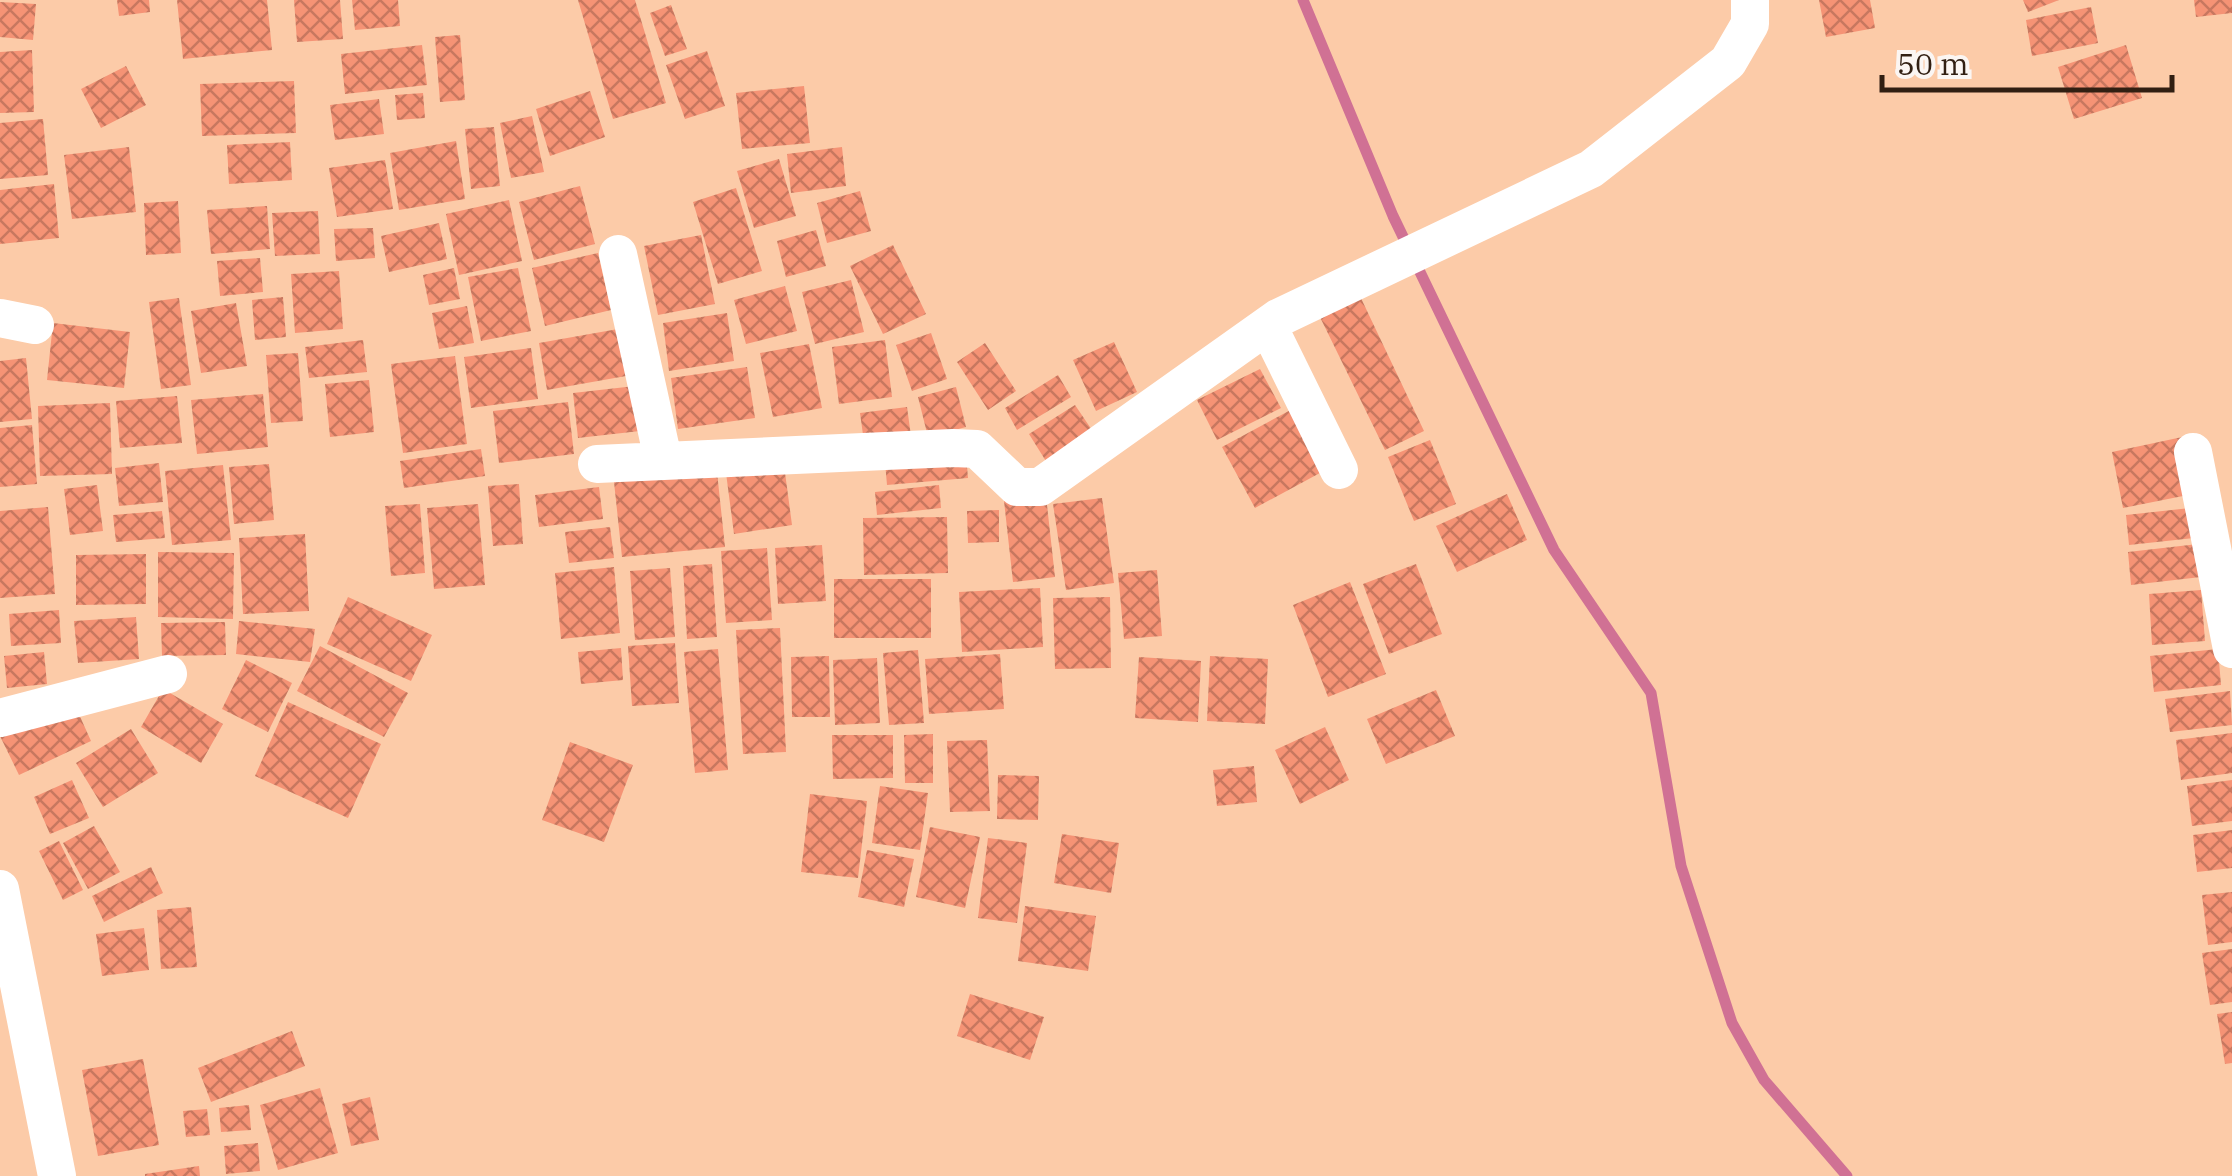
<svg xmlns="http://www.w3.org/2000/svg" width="2232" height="1176" font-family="'IBM Plex Serif',serif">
	<defs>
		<pattern id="building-cross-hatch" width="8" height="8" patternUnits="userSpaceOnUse" patternTransform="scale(2.5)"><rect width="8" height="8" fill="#f59375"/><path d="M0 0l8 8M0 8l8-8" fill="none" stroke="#c7775f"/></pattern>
	</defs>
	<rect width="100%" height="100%" fill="#fccba8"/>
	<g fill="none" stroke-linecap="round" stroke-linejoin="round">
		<path stroke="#d07194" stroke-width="11" d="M1303 0 1393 216 1554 550 1651 693 1681 866 1732 1023 1764 1080 1847 1176"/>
	</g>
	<path fill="url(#building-cross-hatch)" d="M117 0H149L150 12 119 16Z
		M177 0H267L272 50 183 59Z
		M294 0H340L343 39 297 42Z
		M352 0H398L400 26 355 30Z
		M578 0H635L666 103 613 119Z
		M1819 0H1870L1875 28 1826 37Z
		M2023 0H2059L2028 12Z
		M2194 0H2232V13L2196 17Z
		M0 2 36 4 33 40 0 37Z
		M671 5 687 49 665 56 650 13Z
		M2091 7 2098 43 2032 56 2026 20Z
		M460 35 465 100 440 102 435 37Z
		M422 45 427 85 345 94 341 54Z
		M2126 45 2142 98 2074 119 2058 67Z
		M32 50 34 112 0 113V52Z
		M707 51 725 106 685 119 666 65Z
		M126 66 146 105 101 128 81 89Z
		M294 81 296 133 202 136 200 84Z
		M804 86 810 143 742 149 736 93Z
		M590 91 605 137 550 156 536 109Z
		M423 93 425 118 397 120 395 95Z
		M379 99 384 134 335 140 330 105Z
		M532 116 544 172 511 178 500 123Z
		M43 119 48 175 0 179V123Z
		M494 127 500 186 471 189 465 129Z
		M456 141 465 199 399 210 390 153Z
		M290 142 292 180 229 184 227 145Z
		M129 147 136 212 72 219 64 155Z
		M842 147 846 186 791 193 787 154Z
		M779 159 796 216 754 228 737 171Z
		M385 160 393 209 337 217 329 168Z
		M54 184 59 238 0 244V190Z
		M580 186 595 244 534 260 519 202Z
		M736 188 762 271 718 284 693 202Z
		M860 191 871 231 827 243 817 203Z
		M509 200 522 261 459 275 446 214Z
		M178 201 181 253 146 255 144 203Z
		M267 206 270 249 211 254 207 210Z
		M318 211 320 254 275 256 272 213Z
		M439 223 447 259 389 272 381 236Z
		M373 228 375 258 336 261 334 229Z
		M816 230 826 266 786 277 777 241Z
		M701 235 715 304 658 315 644 246Z
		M893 245 926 314 883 334 850 266Z
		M598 253 611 310 545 326 532 268Z
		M260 258 263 292 220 296 217 261Z
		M454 268 460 299 429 305 423 275Z
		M518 268 531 331 481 341 468 277Z
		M339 271 343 329 295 333 291 274Z
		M851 280 864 332 815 344 802 292Z
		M785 286 797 331 746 344 734 300Z
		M1359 294 1424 431 1385 450 1318 313Z
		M283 297 286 337 255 340 252 300Z
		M179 298 191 385 161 389 149 302Z
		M236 303 247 366 201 373 191 311Z
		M467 306 474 343 439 349 432 313Z
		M727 313 734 361 669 371 663 323Z
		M53 323 130 332 124 388 47 380Z
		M618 329 626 376 547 390 539 343Z
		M931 333 947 379 912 391 896 345Z
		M363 340 367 372 309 378 305 347Z
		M885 340 892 397 839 404 832 347Z
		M1114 342 1137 392 1096 411 1073 360Z
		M985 343 1016 391 988 410 957 362Z
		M809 344 822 408 773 417 760 353Z
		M531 348 538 399 471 408 464 357Z
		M298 353 303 421 271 423 266 355Z
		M455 356 467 444 403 453 391 364Z
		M26 358 32 419 0 422V361Z
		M747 367 755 418 678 429 671 378Z
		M1260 369 1281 408 1217 440 1197 400Z
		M1058 375 1071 397 1017 430 1005 408Z
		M369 380 374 432 330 437 325 384Z
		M635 386 640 431 578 438 573 393Z
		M956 387 966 427 928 437 918 397Z
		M263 394 268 447 197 454 191 400Z
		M177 396 182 443 120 448 116 401Z
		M568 402 574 454 499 463 493 411Z
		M110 403 112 474 40 476 38 406Z
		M1075 405 1096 436 1049 466 1029 434Z
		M1298 406 1331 467 1255 508 1222 447Z
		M907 407 911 436 864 442 860 413Z
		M32 425 37 484 0 487V428Z
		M2187 436 2198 493 2123 508 2112 452Z
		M1430 440 1456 504 1414 521 1388 457Z
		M481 449 485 476 404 488 400 461Z
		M966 455 968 478 887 485 885 462Z
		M159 463 163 502 119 506 115 468Z
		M269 464 274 520 234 524 229 467Z
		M223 465 231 540 172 545 165 471Z
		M784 465 792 525 734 534 726 473Z
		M717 472 725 547 622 557 614 482Z
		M519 484 523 544 493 546 488 486Z
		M97 485 103 531 70 535 64 489Z
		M939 485 941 508 877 515 875 492Z
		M599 487 603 519 539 527 535 495Z
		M1507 494 1527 540 1457 572 1436 526Z
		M1046 496 1055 577 1013 582 1004 501Z
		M1102 498 1114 583 1066 590 1053 504Z
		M420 504 425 573 391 576 385 506Z
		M478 504 485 585 434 589 427 508Z
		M48 507 55 594 0 598V511Z
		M2190 508 2194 538 2129 545 2126 515Z
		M999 510V542L968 543 967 511Z
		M162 511 165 538 116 542 113 515Z
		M947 517 948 573 864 575 863 518Z
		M610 527 614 558 569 563 565 532Z
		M305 534 309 611 243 614 239 538Z
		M2198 544 2201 577 2131 585 2128 552Z
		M822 545 826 601 778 604 775 548Z
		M767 548 772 620 726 623 721 551Z
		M158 552 234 553 233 619 158 617Z
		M146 554V604L76 605V555Z
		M712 564 717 637 687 639 683 566Z
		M1416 564 1442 634 1389 654 1363 584Z
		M614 567 620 633 561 639 555 573Z
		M670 568 675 637 635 640 630 571Z
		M1157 570 1162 636 1124 639 1118 573Z
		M834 579H931V638H834Z
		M1350 582 1386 674 1328 697 1293 605Z
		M1040 588 1043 647 962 652 959 592Z
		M2201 590 2205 641 2152 645 2149 594Z
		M348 597 432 635 411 681 327 644Z
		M1110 597 1111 668 1055 669 1053 598Z
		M59 610 61 643 11 646 9 614Z
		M136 617 139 659 78 663 74 621Z
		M239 621 315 629 310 662 236 654Z
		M225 622 226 655 162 656 161 623Z
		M780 628 786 752 743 754 736 630Z
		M675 643 679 703 632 706 628 646Z
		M320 646 408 693 384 737 297 691Z
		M621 648 623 680 581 684 578 652Z
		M718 649 728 770 695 773 684 652Z
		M2218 649 2221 685 2154 692 2150 656Z
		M918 650 924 723 889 725 883 653Z
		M44 652 47 684 7 688 4 656Z
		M1000 654 1004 709 929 714 925 659Z
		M829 656 830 717H792L791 657Z
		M1210 656 1268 659 1265 724 1207 721Z
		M1139 657 1201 661 1198 722 1135 718Z
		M877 658 880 723 835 725 833 660Z
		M246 660 292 683 268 732 222 709Z
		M163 689 223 724 201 763 141 727Z
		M1436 690 1455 736 1386 764 1367 719Z
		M2230 691 2232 725 2170 732 2165 699Z
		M73 701 91 741 19 775 0 736Z
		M288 702 381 744 348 818 255 776Z
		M1325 727 1349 780 1300 804 1275 750Z
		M131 729 158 773 103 807 76 763Z
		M2232 733V773L2181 780 2176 740Z
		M933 734V783H905L904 735Z
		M832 735H893V778L833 779Z
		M987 740 990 811 950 812 947 741Z
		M570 742 633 765 604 842 542 820Z
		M1254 766 1257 802 1217 806 1213 770Z
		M998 775 1039 776 1038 820 997 819Z
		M72 780 89 818 50 834 34 797Z
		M2232 780V821L2192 826 2187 786Z
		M880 786 928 793 920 850 872 843Z
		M810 794 867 801 858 878 801 872Z
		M94 826 120 872 88 889 63 843Z
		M930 827 980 837 965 908 916 897Z
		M2232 830V868L2197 872 2193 835Z
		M1062 834 1119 843 1111 893 1054 883Z
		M988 838 1027 843 1017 923 978 918Z
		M59 841 83 890 63 900 39 851Z
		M867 850 914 859 904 907 858 897Z
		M151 867 163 893 104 922 92 896Z
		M2232 892V942L2208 945 2202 895Z
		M1025 906 1096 916 1088 971 1018 961Z
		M191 907 197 967 161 969 157 910Z
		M144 928 149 970 102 976 96 934Z
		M2232 949V1002L2210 1005 2202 953Z
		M970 994 1044 1017 1030 1060 957 1036Z
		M2232 1012V1063L2225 1064 2217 1014Z
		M292 1031 305 1066 211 1102 198 1068Z
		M143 1059 159 1145 98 1156 82 1070Z
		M320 1088 338 1153 278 1170 260 1105Z
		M370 1097 379 1140 351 1146 342 1104Z
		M249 1105 251 1130 221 1132 219 1108Z
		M207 1109 210 1135 186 1137 183 1111Z
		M258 1143 260 1171 226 1174 224 1146Z
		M199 1166 200 1176H145V1174Z"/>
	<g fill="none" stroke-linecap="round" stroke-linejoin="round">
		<path stroke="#fff" stroke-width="38" d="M618 254 663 459
			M0 318 35 325
			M1268 326 1339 470
			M2193 452 2232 649
			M597 464 953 448 977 449 1017 487H1040L1278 318 1591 169 1728 62 1750 24V0
			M0 718 168 674
			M0 889 57 1176"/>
	</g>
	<path d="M1882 75v15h290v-15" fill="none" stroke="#311f12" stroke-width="5"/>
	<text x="1897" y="75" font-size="30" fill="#311f12" stroke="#fbf6f3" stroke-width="8" paint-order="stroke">50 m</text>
</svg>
